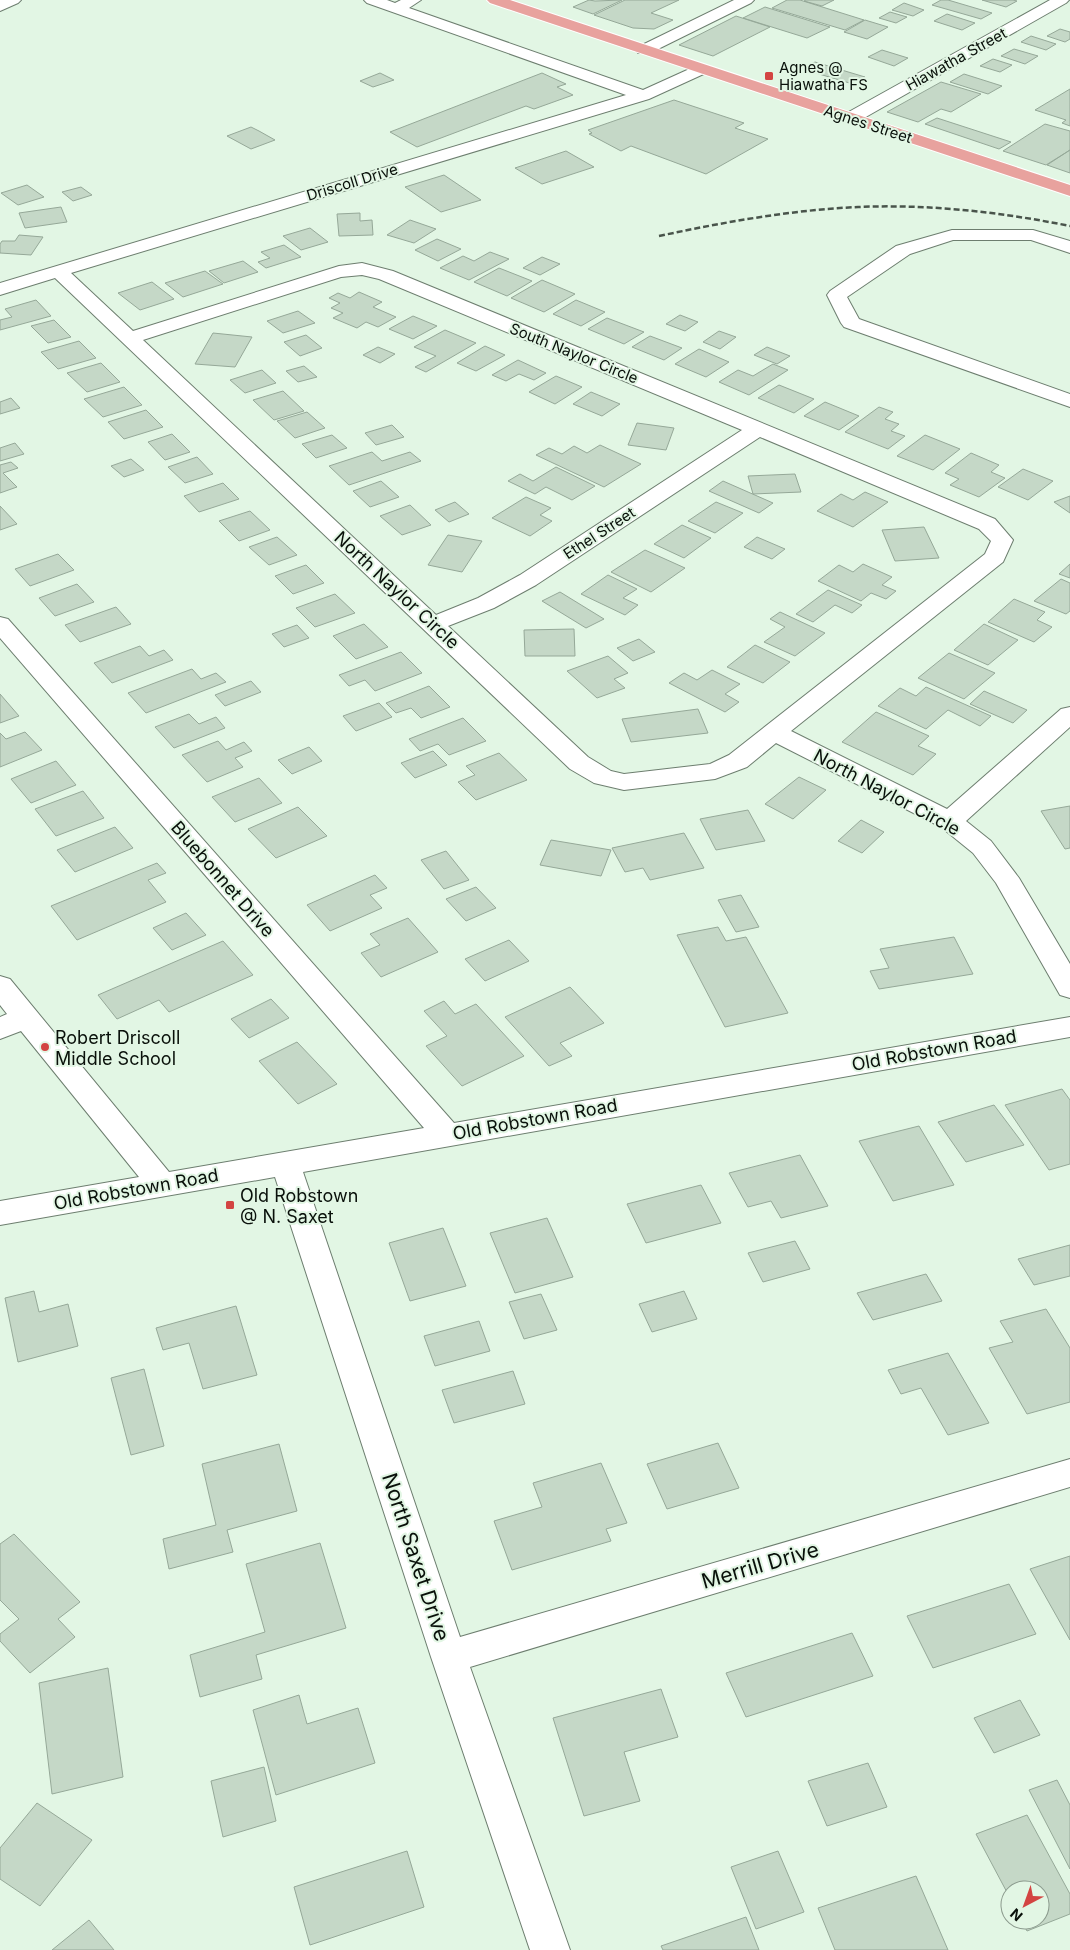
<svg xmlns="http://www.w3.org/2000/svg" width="1070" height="1950" font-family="Inter,sans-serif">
	<rect width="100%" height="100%" fill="#e2f6e4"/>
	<path fill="#c5d8c7" stroke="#95a898" d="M589 0 595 1 622 0 593 14 573 7Z
		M625 0H679L651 13 673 20 654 29 633 28 594 15Z
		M787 0H800L864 20 845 30 772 8Z
		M806 0H834L822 6 804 1Z
		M941 0H948L992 13 981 19 932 5Z
		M982 0H1013L1017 1 1006 7Z
		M904 3 924 10 913 16 892 10Z
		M765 7 830 27 807 38 743 18Z
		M890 12 907 17 896 23 879 18Z
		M947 14 975 23 962 30 934 21Z
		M736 16 770 27 713 56 679 45Z
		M865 20 888 27 867 39 844 32Z
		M1060 29 1070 32V39L1065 42 1047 36Z
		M1031 36 1056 44 1046 50 1021 42Z
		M1014 49 1038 56 1025 64 1001 56Z
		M882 50 908 58 894 66 868 57Z
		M993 59 1012 65 1000 72 980 66Z
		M815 62 865 77 853 84 802 69Z
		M380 73 394 80 373 87 360 81Z
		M542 73 566 84 557 87 573 95 534 109 526 106 417 147 390 132Z
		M964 74 1002 86 988 94 950 82Z
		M941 82 981 94 951 112 941 109 918 122 887 112Z
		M1070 89V126L1062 123 1066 120 1035 110Z
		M674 100 744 123 735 128 768 139 706 174 631 146 621 151 589 134 592 133 588 130Z
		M937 118 1011 142 999 149 925 124Z
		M1045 124 1070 131V150L1046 165 1003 151Z
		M251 127 259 131 275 140 251 149 227 136Z
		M1070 150V173L1047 165Z
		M566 151 594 167 542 184 515 168Z
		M444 175 481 200 441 212 405 187Z
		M27 185 44 197 18 205 1 193Z
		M81 187 92 195 73 201 62 192Z
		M61 207 67 222 25 228 19 213Z
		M360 213V221L372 220 373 235 339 236 337 214Z
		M410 220 436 229 414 243 387 235Z
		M310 228 328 242 301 250 283 236Z
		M19 235 43 237 31 255 0 253V244L2 241H15Z
		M437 239 461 249 438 261 415 250Z
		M284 245 301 257 266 268 258 262 270 258 261 252Z
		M490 252 509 259 469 280 440 268 463 256 474 261Z
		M542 257 560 264 540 275 523 268Z
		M243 261 258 272 224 283 209 271Z
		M499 268 532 281 507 296 474 282Z
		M205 271 223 284 183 297 165 283Z
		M542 280 575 294 544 312 511 298Z
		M152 282 174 299 140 310 118 293Z
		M359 292 382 302 373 307 396 317 378 327 366 322 357 328 333 318 343 313 331 308 340 303 329 298 338 293 350 298Z
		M36 300 51 316 0 330V320L12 317 5 309Z
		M576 300 605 312 581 326 553 314Z
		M298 311 315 323 283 333 267 321Z
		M680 315 698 322 685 331 666 324Z
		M413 316 437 326 413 339 389 329Z
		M607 318 644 332 624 344 588 329Z
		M54 320 71 337 48 343 31 326Z
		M445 330 476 343 426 372 415 367 436 356 414 347Z
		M719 331 736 337 720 349 703 342Z
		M213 333 252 337 235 367 195 364Z
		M306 335 322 348 300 356 284 342Z
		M650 336 682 348 664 360 632 347Z
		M79 341 96 358 58 369 41 352Z
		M485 346 505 355 476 371 457 363Z
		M378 347 395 354 380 363 363 355Z
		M767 347 790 356 777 364 754 355Z
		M699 349 729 362 706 377 675 364Z
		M518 360 546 373 534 380 519 374 506 381 492 375Z
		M101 363 120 382 87 392 67 373Z
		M773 364 788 370 749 395 719 382 738 370 753 376Z
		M304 366 317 377 298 382 286 371Z
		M262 370 276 383 245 393 230 380Z
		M556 376 582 387 555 404 529 392Z
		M779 385 814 399 794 413 758 398Z
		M124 387 142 405 103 417 84 399Z
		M283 391 304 411 274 420 253 400Z
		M591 392 620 404 602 416 573 404Z
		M11 398 20 408 0 414V402Z
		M825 402 859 416 839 430 804 416Z
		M879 407 893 412 885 419 899 424 891 431 905 436 888 449 845 432Z
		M146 410 163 427 124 439 108 422Z
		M307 412 325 428 295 438 277 421Z
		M637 423 674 428 666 450 628 445Z
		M392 425 404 437 376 445 365 433Z
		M172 434 190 452 165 460 148 442Z
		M332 435 347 448 316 458 302 444Z
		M925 435 960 449 933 470 897 456Z
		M15 443 24 454 0 461V448Z
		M600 445 641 464 604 487 536 455 549 448 562 454 574 446 587 453Z
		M372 452 382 461 410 452 421 461 349 485 329 466Z
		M971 453 999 465 991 472 1005 478 979 497 950 485 959 479 945 473Z
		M197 457 213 474 185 483 168 467Z
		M131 459 144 470 124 477 111 466Z
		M11 462 18 468 3 473 17 487 0 493V465Z
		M556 467 595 486 572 500 546 487 535 494 508 481 520 474 533 481Z
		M1023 469 1053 481 1028 500 998 487Z
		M795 474 801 492 753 494 748 476Z
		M381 481 399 497 370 507 353 491Z
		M723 481 773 503 759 513 709 491Z
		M223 483 239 499 199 512 184 496Z
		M865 492 888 502 853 527 817 511 841 494 853 500Z
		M1070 496V513L1054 502Z
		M526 497 551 508 540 515 552 521 530 536 492 518Z
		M455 502 469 514 449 522 435 510Z
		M716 502 743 513 715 533 688 521Z
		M410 505 431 525 402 535 380 516Z
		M0 506 17 524 0 530Z
		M250 511 270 530 239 541 219 521Z
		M682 525 711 538 684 558 654 544Z
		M924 527 939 558 895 561 882 530Z
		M448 535 482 541 462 572 428 565Z
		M277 537 297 555 269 565 249 547Z
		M757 537 785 549 772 559 744 547Z
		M645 550 685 568 651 592 611 572Z
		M58 554 74 570 30 586 15 569Z
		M863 564 892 577 882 585 896 591 886 599 871 593 861 601 818 581 839 565 853 572Z
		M1070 564V578L1059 574Z
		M306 565 324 583 293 594 275 576Z
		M608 575 637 589 623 598 638 605 625 615 581 594Z
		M1061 579 1070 583V611L1066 614 1034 601Z
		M77 584 94 602 55 616 39 598Z
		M828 590 862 605 852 613 835 605 813 622 796 614Z
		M560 592 604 619 586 628 542 601Z
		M335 594 355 613 315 627 296 608Z
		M1014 599 1045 612 1037 620 1052 627 1034 642 988 622Z
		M116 607 131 624 80 642 65 625Z
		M780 612 825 633 795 656 764 642 785 627 770 619Z
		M364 624 388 647 356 659 333 636Z
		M984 624 1018 640 988 665 954 650Z
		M297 625 309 638 284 647 272 634Z
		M574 629 575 656H525L524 630Z
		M639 639 655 652 633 661 617 648Z
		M755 645 790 662 763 683 727 667Z
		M140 646 149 656 164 650 173 660 112 683 94 663Z
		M401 652 422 673 375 691 365 680 349 686 339 675Z
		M949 653 995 673 964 699 918 678Z
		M608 656 628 673 614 679 625 688 597 698 567 671Z
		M192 669 201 679 216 673 226 682 146 713 128 693Z
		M712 670 740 684 725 694 739 702 725 712 669 683 684 673 697 680Z
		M251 681 261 692 225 706 215 695Z
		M429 686 450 707 421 718 411 708 396 713 386 703Z
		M926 687 991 716 980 726 948 710 926 729 878 706 900 688 916 696Z
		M984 691 1027 710 1013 723 970 704Z
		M0 694 19 716 0 723Z
		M379 703 392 717 356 731 343 716Z
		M698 709 708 733 631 742 622 719Z
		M876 712 929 736 918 746 936 754 913 775 842 742Z
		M189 714 199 724 216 717 225 728 174 748 155 727Z
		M463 718 486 741 449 755 438 744 420 751 409 739Z
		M25 732 42 750 0 767V733L6 739Z
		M218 741 226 750 244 742 252 751 235 758 243 767 207 782 182 755Z
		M309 747 322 761 292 774 278 760Z
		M433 751 447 765 415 778 401 763Z
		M499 753 527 780 476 800 458 782 475 775 466 766Z
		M56 761 76 785 31 803 11 779Z
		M799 777 826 790 793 819 765 804Z
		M259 778 282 803 235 822 212 797Z
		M83 791 104 818 56 836 35 809Z
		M1070 806V848L1065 849 1041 811Z
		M298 807 327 836 276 858 248 829Z
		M748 810 765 841 716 850 700 819Z
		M861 820 884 832 862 853 838 841Z
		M115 827 133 848 75 872 57 850Z
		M684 833 704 868 650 880 643 868 625 872 612 848Z
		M551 840 611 850 601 876 540 865Z
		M446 851 469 880 444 889 421 860Z
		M157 863 166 873 148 880 166 902 77 940 51 906Z
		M375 875 387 888 370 895 382 908 330 931 307 905Z
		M476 887 496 908 466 921 446 899Z
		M741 895 759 927 736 932 718 900Z
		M186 913 206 935 172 950 153 928Z
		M408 918 438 952 381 977 361 953 380 945 370 934Z
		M718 927 726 941 746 937 788 1013 725 1027 677 935Z
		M954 937 973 974 879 989 870 971 889 968 880 949Z
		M509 940 529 961 485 981 465 959Z
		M223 941 253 975 169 1012 159 1000 117 1019 98 995Z
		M570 987 604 1023 560 1043 572 1056 549 1066 505 1017Z
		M271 999 289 1018 249 1038 231 1019Z
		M444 1001 455 1014 476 1004 524 1056 462 1086 426 1046 447 1036 424 1011Z
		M297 1042 337 1084 298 1104 259 1061Z
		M1062 1089 1070 1100V1164L1049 1170 1005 1105Z
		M994 1105 1024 1145 966 1162 938 1122Z
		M919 1126 954 1185 893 1201 859 1141Z
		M800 1155 828 1206 781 1218 771 1201 748 1207 729 1173Z
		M701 1185 721 1223 646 1243 627 1204Z
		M547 1218 573 1277 515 1293 490 1233Z
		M443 1228 466 1286 410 1301 389 1243Z
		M795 1241 810 1269 763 1282 748 1253Z
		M1070 1245V1276L1034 1285 1018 1259Z
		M926 1274 942 1301 873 1320 857 1293Z
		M34 1291 39 1312 68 1304 78 1346 18 1362 5 1298Z
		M684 1291 697 1319 652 1332 639 1304Z
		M541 1294 557 1330 524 1339 509 1302Z
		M236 1306 257 1375 203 1389 189 1343 163 1350 156 1328Z
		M1046 1309 1070 1348V1402L1027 1414 989 1348 1013 1342 1000 1321Z
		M479 1321 490 1351 435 1366 424 1336Z
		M948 1353 989 1423 948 1435 921 1388 901 1394 888 1370Z
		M144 1369 164 1446 131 1455 111 1378Z
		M513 1371 525 1404 454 1423 442 1390Z
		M718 1443 739 1488 667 1509 647 1464Z
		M279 1444 297 1511 227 1530 233 1552 169 1569 163 1539 216 1525 202 1464Z
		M601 1463 627 1523 606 1529 611 1541 512 1570 494 1521 542 1507 533 1483Z
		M14 1534 80 1602 58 1619 75 1637 30 1673 0 1641V1634L19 1619 0 1600V1544Z
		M320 1543 346 1628 256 1655 262 1679 200 1697 190 1655 265 1632 246 1564Z
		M1070 1556V1640L1030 1569Z
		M1009 1584 1036 1634 933 1668 907 1616Z
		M852 1633 873 1676 746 1717 726 1673Z
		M108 1668 123 1777 52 1794 39 1683Z
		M661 1689 678 1737 624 1752 640 1801 584 1816 553 1718Z
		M299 1695 307 1724 358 1708 375 1763 276 1795 253 1710Z
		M1020 1700 1040 1735 994 1753 974 1718Z
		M868 1763 887 1807 827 1826 808 1781Z
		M264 1767 276 1821 223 1837 211 1781Z
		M1057 1780 1070 1805V1869L1029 1790Z
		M37 1803 92 1840 40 1906 0 1879V1848Z
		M1027 1815 1070 1894V1914L1027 1931 1021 1920H1040V1890H1010V1898L976 1834Z
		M407 1851 424 1907 310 1945 294 1887Z
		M778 1851 804 1912 756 1929 731 1867Z
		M916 1876 948 1950H835L818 1908Z
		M746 1917 759 1950H663L661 1946Z
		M89 1920 114 1950H52Z"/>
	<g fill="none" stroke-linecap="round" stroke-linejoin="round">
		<defs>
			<path id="minor" d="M0 0H21L18 3 0 11Z
				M364 0H387L395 3 401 0H421L409 8 643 90 696 66H708L710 69 708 72 649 99 71 273 133 331 339 266 362 263 393 271 995 519 1013 540 1003 562 791 731 947 809 1061 709 1070 707V727L966 821 991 841 1019 878 1070 964V998L1060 995 996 883 973 853 941 827 776 743 747 767 715 779 624 790 594 783 570 769 55 278 0 295V283L626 95 367 3ZM362 275 379 279 742 430 520 575 478 598 436 615 143 340 341 277ZM760 437 979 529 991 541 985 554 729 755 710 764 624 774 611 771 588 757 448 626 494 608 536 585Z
				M734 0H754L751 3 650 53H638L636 50 638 47Z
				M1050 0H1069L1066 3 857 122H845L843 118 845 114Z
				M952 230H1033L1070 241V253L1031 240H953L910 254 847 297 859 319 1070 394V407L844 327 841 323 827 295 830 291 896 246Z
				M0 617 8 619 454 1123 1070 1017V1037L303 1172 460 1637 1070 1459V1487L470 1667 570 1950H530L431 1657 275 1177 0 1225V1201L139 1177 21 1031 0 1039V1017L7 1014 0 1005V976L10 979 169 1172 424 1128 0 638Z"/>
			<path id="major" d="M487 0H510L1070 185V196L490 3Z"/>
		</defs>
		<use href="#minor" stroke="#6d7e6f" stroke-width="2"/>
		<use href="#major" stroke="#fff" stroke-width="2"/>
		<use href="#minor" fill="#fff" fill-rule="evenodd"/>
		<use href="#major" fill="#e8a29e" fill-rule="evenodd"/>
		<path stroke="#49544b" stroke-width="2.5" stroke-dasharray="6 3" stroke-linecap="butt" d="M659 236C725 222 791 210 858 207 930 204 1000 212 1070 226"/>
	</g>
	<g fill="#d34442" stroke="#e2f6e4" stroke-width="2">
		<rect x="764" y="71" width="10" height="10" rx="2.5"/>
		<circle cx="45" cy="1047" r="5"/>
		<rect x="225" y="1200" width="10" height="10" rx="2.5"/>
	</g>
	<g text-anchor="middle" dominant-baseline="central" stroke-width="4" stroke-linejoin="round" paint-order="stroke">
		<g font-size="15" fill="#09100a" stroke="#e2f6e4">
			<text transform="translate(956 59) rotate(-29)">Hiawatha Street</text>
			<text transform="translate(868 124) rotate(18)">Agnes Street</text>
			<text transform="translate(352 182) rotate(-17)">Driscoll Drive</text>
			<text transform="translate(574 353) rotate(22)">South Naylor Circle</text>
			<text transform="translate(599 533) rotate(-33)">Ethel Street</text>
		</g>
		<g font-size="15" fill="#09100a" stroke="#e2f6e4" text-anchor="start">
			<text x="779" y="67">Agnes @<tspan x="779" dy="17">Hiawatha FS</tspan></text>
		</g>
		<g font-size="18" fill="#09100a" stroke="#e2f6e4">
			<text transform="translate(397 590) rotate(43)">North Naylor Circle</text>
			<text transform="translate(887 792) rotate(28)">North Naylor Circle</text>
			<text transform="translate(223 879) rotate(49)">Bluebonnet Drive</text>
			<text transform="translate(934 1050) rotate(-10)">Old Robstown Road</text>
			<text transform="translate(535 1119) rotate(-10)">Old Robstown Road</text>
			<text transform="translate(136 1189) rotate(-10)">Old Robstown Road</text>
		</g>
		<g font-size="18" fill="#09100a" stroke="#e2f6e4" text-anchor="start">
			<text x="55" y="1037">Robert Driscoll<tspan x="55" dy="21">Middle School</tspan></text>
			<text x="240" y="1195">Old Robstown<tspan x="240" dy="21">@ N. Saxet</tspan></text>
		</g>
		<g font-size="21" fill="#09100a" stroke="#e2f6e4">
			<text transform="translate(416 1557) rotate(72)">North Saxet Drive</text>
			<text transform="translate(760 1565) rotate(-16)">Merrill Drive</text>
		</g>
	</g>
	<g transform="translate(1025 1905) rotate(221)"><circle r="24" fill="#e2f6e4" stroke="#8b9a8d"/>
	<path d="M0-4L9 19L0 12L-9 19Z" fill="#d34442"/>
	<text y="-8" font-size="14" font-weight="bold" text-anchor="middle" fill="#09100a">N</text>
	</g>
</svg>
